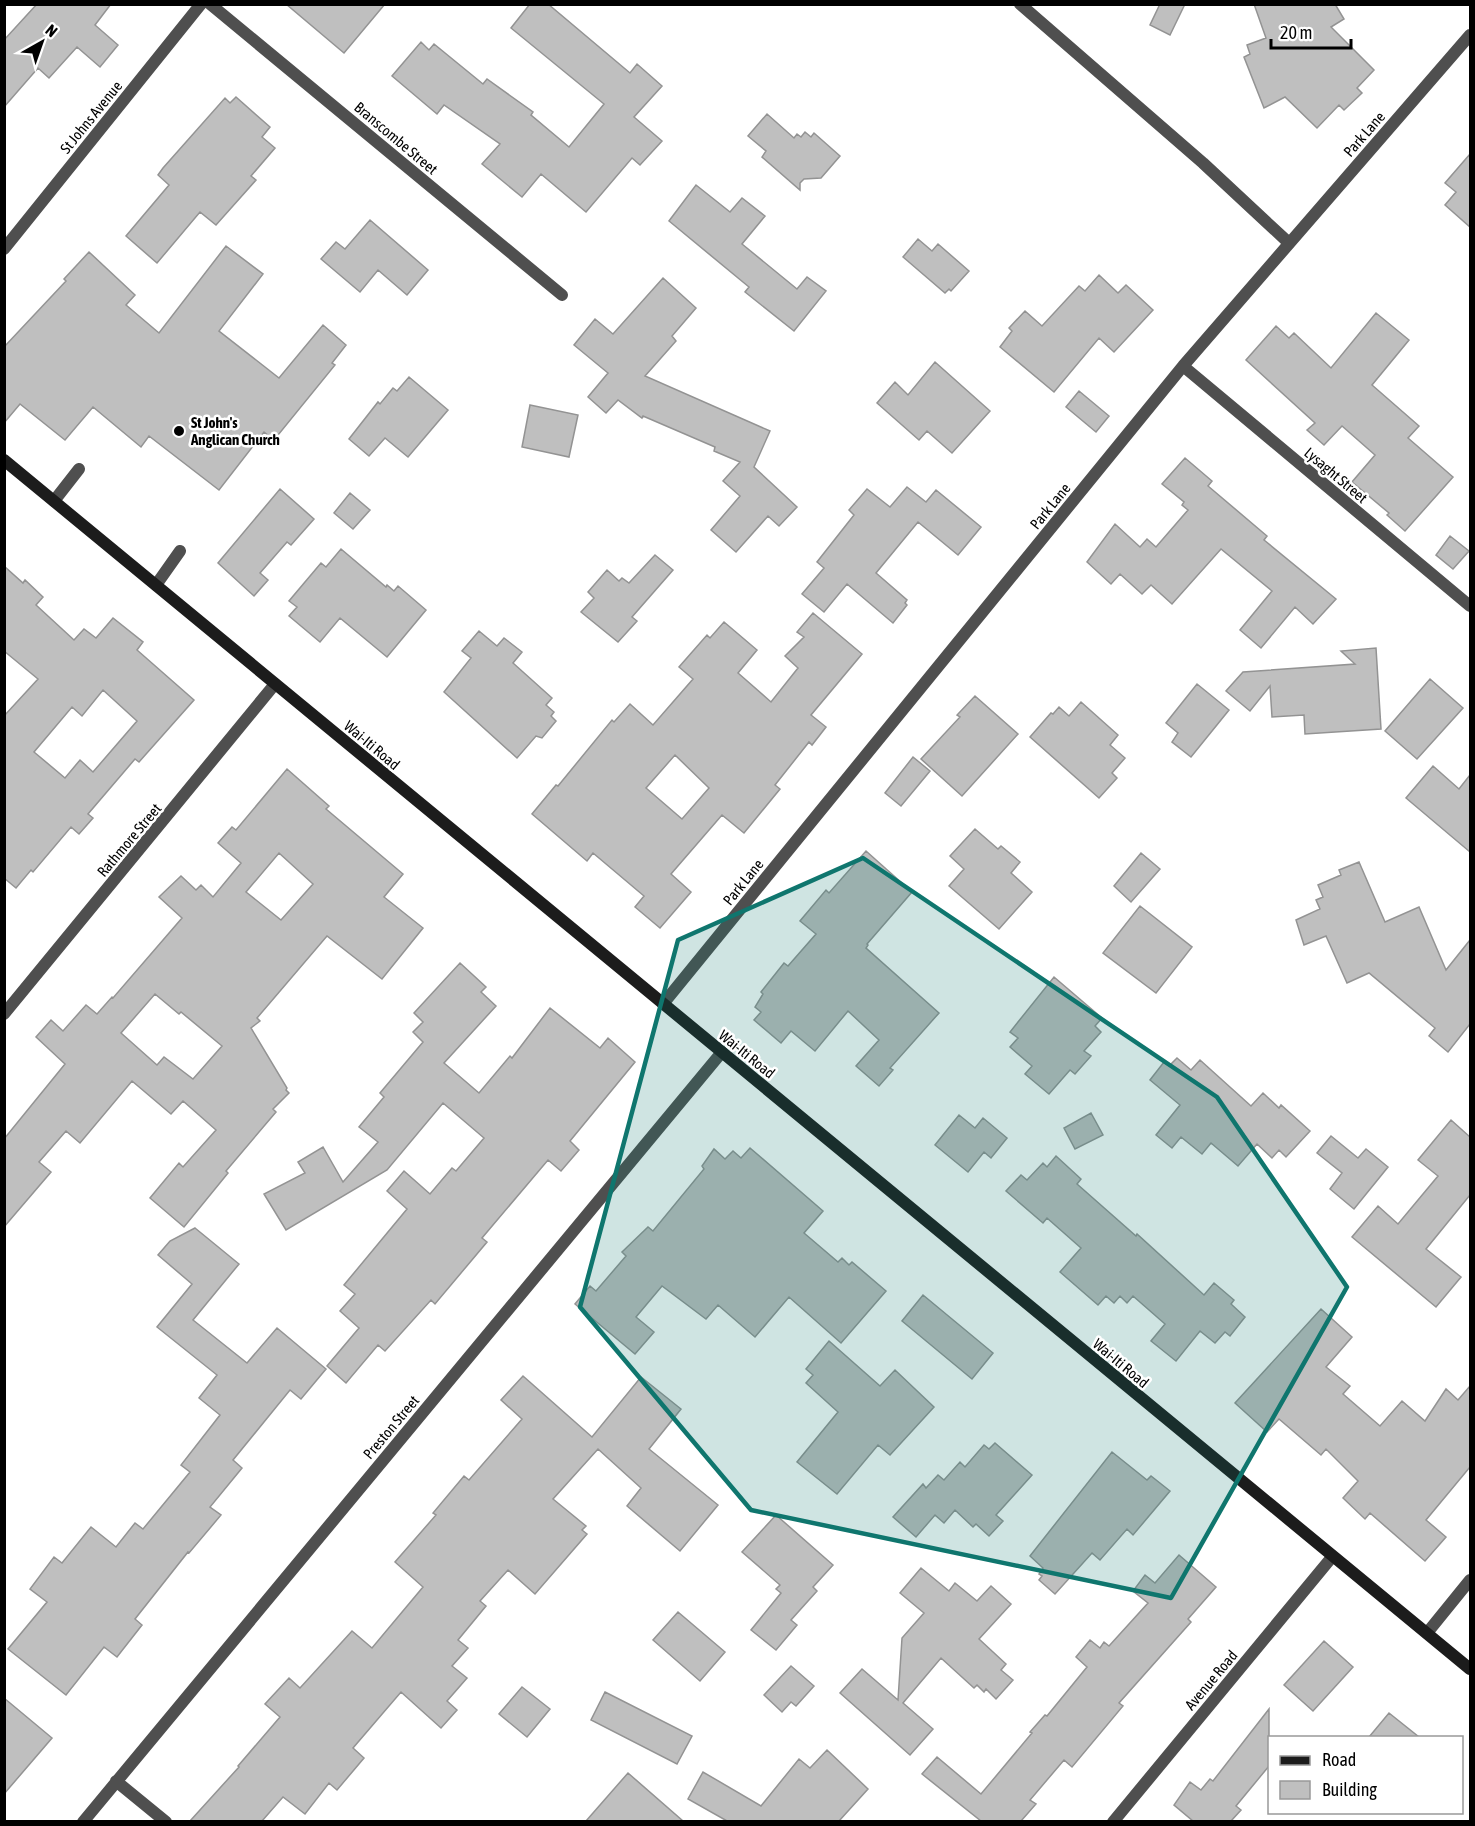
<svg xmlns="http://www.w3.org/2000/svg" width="1475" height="1826" font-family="'Asap Condensed',sans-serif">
	<rect width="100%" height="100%" fill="#fff"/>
	<path fill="#bfbfbf" stroke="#939393" stroke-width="1.5" fill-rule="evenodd" d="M37 4H111L95 25 118 45 100 67 77 47 49 78 38 68 4 107V40Z
		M286 4H385L344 53Z
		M530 4H548L630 73 637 64 662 86 634 117 662 141 640 165 632 158 586 212 541 174 522 197 482 164 500 144 444 105 437 114 392 76 421 42 429 50 434 44 483 84 487 79 533 112 531 115 569 147 604 104 511 28Z
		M1160 4H1185L1170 35 1150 25Z
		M1254 4H1335L1344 19 1331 27 1374 70 1357 88 1362 93 1344 110 1339 105 1317 128 1285 97 1264 108 1244 57 1250 54 1247 45 1266 38Z
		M236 97 270 127 262 137 275 148 251 176 256 180 216 225 200 212 157 263 126 236 169 185 158 175 163 168 225 98 230 103Z
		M767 114 794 138 797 134 801 137 805 132 811 137 814 133 840 156 821 178 804 179 800 183V190L762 157 766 151 748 136Z
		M1470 154V227L1445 205 1456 192 1445 183Z
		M696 185 730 212 742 198 765 216 742 244 797 289 807 277 826 291 794 331 745 292 749 287 669 221Z
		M370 220 428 270 407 295 378 270 360 292 321 259 336 242 345 249Z
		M918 239 932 251 938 244 969 271 951 291 949 289 945 293 903 257Z
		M226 246 263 274 219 331 279 378 323 325 346 345 332 363 335 365 274 440 264 432 219 490 149 436 141 447 93 407 65 440 20 404 4 423V347L66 281 64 279 89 252 135 295 126 305 159 333Z
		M1099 275 1118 293 1126 285 1153 310 1114 352 1099 338 1054 392 1000 347 1012 331 1009 328 1025 311 1042 326 1079 286 1085 291Z
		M663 278 696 308 672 336 676 341 645 376 770 431 754 467 797 507 779 526 768 516 736 552 711 530 740 496 723 481 740 462 714 451 715 447 643 416 642 418 618 400 606 413 588 397 608 373 574 345 595 319 613 334Z
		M1376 313 1409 340 1372 385 1419 426 1408 438 1453 477 1405 531 1387 515 1389 513 1352 482 1375 455 1342 426 1324 445 1307 430 1315 423 1246 360 1276 326 1289 338 1294 333 1331 368Z
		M935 362 990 411 952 453 927 431 919 440 877 403 895 382 908 395Z
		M409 377 448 410 408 457 385 438 369 456 349 439 378 402 380 404 393 388 397 391Z
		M1079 391 1109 416 1096 432 1066 407Z
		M530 405 578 415 569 457 522 447Z
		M1185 458 1212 481 1208 486 1267 536 1264 540 1336 599 1313 624 1295 607 1261 648 1240 630 1272 591 1221 549 1172 604 1151 585 1142 594 1120 574 1111 584 1087 562 1115 524 1140 547 1147 539 1156 547 1188 510 1182 505 1184 502 1162 484Z
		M907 487 926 502 936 490 981 527 958 555 918 522 876 573 907 600 905 603 907 605 893 623 847 584 824 612 802 594 824 568 817 562 854 515 849 510 867 489 890 507Z
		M280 489 314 519 291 545 287 542 260 573 268 580 254 596 218 563Z
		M350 493 370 510 353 529 334 513Z
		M1450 536 1469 551 1453 569 1436 555Z
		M341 549 386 587 387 585 394 591 398 586 426 610 387 657 340 618 320 642 289 616 297 607 289 601 321 563 326 567Z
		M655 555 673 570 632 617 637 621 618 642 581 612 594 598 588 592 607 570 619 581 622 578 629 583Z
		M4 566 23 583 25 580 43 597 36 605 74 640 84 629 96 638 113 618 143 642 137 650 194 700 139 762 135 759 88 814 93 818 79 834 71 827 33 872 31 870 16 888 4 878V716L38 679 4 651ZM103 690 137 721 93 772 80 760 65 778 34 752 72 707 82 716Z
		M813 613 862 654 811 715 826 727 812 745 809 742 775 785 780 789 744 833 722 815 671 874 691 892 660 928 635 907 644 896 593 853 587 861 532 814 556 785 558 786 612 720 614 722 630 704 653 725 693 679 679 667 707 635 710 638 724 622 757 650 738 673 771 702 798 668 785 656 804 637 797 632ZM675 755 709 788 682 819 646 788Z
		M479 631 497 646 504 638 522 652 513 663 552 698 546 705 554 712 551 716 556 721 542 738 536 736 517 758 444 692 471 658 462 651Z
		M1376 648 1381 729 1305 734 1304 715 1272 717 1270 686 1250 711 1226 691 1243 672 1355 664 1341 651Z
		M1430 679 1463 708 1417 759 1385 731Z
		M1197 684 1229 710 1191 757 1172 742 1178 733 1166 723Z
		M975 696 1018 734 962 796 921 759 960 717 957 715Z
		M1081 702 1118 735 1110 745 1125 758 1112 773 1117 778 1099 798 1030 737 1051 713 1053 714 1059 707 1069 716Z
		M913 757 930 771 901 806 885 793Z
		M1433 766 1459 789 1470 775V852L1406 798Z
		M287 769 329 806 326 809 403 874 384 897 423 928 382 979 327 936 257 1018 260 1021 251 1028 287 1088 286 1090 289 1093 273 1109 276 1112 226 1171 228 1173 184 1227 150 1198 179 1163 183 1167 216 1130 183 1101 171 1114 132 1081 80 1143 66 1131 39 1162 51 1172 4 1227V1139L65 1064 36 1037 51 1020 63 1031 86 1005 97 1014 112 997 113 998 182 918 159 897 181 876 196 890 201 885 213 897 241 863 218 843 232 827 236 830ZM279 853 313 884 281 920 246 892ZM155 994 179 1014 181 1012 222 1046 193 1079 164 1057 157 1065 121 1033Z
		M975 829 998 849 1001 846 1020 862 1011 873 1032 892 999 929 949 886 964 869 950 856Z
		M866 851 912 892 867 944 868 945 866 948 939 1013 890 1068 893 1070 879 1086 856 1066 879 1040 848 1011 815 1051 791 1031 781 1043 754 1020 761 1012 755 1007 763 994 761 992 784 963 788 966 816 934 800 921 826 890 829 893Z
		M1141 853 1160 869 1131 902 1114 886Z
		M1359 862 1385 922 1419 907 1446 970 1470 940V1024L1448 1052 1429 1036 1435 1028 1369 973 1347 983 1326 936 1304 945 1296 920 1320 909 1316 900 1323 897 1318 885 1341 875 1339 870Z
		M1140 906 1192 947 1156 993 1103 953Z
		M460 963 486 987 481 992 496 1006 444 1063 479 1093 510 1056 512 1058 550 1008 600 1048 608 1038 635 1062 570 1141 579 1150 561 1171 548 1160 482 1238 487 1242 435 1304 431 1300 385 1351 378 1345 346 1383 327 1366 359 1328 340 1311 355 1294 344 1285 407 1209 387 1191 404 1171 430 1194 452 1168 456 1171 484 1138 443 1103 387 1170 286 1230 264 1194 305 1173 298 1162 323 1147 343 1182 378 1142 359 1127 384 1097 380 1093 423 1042 413 1032 423 1022 414 1013Z
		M1054 977 1102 1018 1095 1026 1101 1032 1084 1051 1091 1056 1075 1074 1070 1070 1049 1094 1025 1074 1032 1066 1010 1047 1018 1038 1010 1032Z
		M1177 1058 1191 1070 1200 1060 1251 1106 1263 1093 1279 1108 1281 1105 1310 1131 1286 1157 1279 1150 1272 1158 1257 1144 1238 1166 1211 1143 1202 1154 1181 1137 1172 1148 1156 1135 1180 1105 1150 1080 1164 1062 1169 1066Z
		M1091 1113 1103 1135 1075 1149 1064 1128Z
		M959 1115 975 1128 983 1118 1007 1138 991 1158 984 1152 968 1172 935 1145Z
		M1451 1120 1470 1137V1195L1426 1249 1461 1277 1436 1307 1352 1237 1378 1206 1398 1224 1438 1176 1418 1160Z
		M1331 1136 1358 1158 1366 1149 1388 1167 1354 1209 1330 1189 1342 1173 1317 1153Z
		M750 1148 823 1211 804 1233 838 1262 842 1258 849 1265 852 1262 886 1291 841 1343 789 1297 755 1337 718 1305 706 1319 662 1286 636 1317 654 1332 635 1354 575 1304 590 1286 596 1291 626 1256 622 1252 648 1227 653 1231 704 1169 702 1166 714 1149 725 1159 733 1151 741 1158Z
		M1056 1156 1081 1179 1077 1184 1136 1236 1137 1234 1204 1295 1214 1283 1234 1300 1231 1304 1245 1317 1230 1336 1225 1332 1215 1343 1200 1331 1176 1361 1151 1341 1165 1324 1133 1296 1127 1303 1120 1296 1114 1303 1106 1296 1098 1305 1060 1272 1081 1248 1047 1218 1043 1223 1006 1191 1021 1175 1027 1180 1043 1163 1047 1167Z
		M195 1228 239 1264 193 1320 247 1363 277 1328 326 1369 301 1399 290 1390 233 1460 242 1468 210 1507 221 1515 189 1553 188 1552 135 1619 142 1625 117 1657 104 1647 66 1695 8 1649 47 1602 30 1589 54 1557 62 1563 91 1527 116 1547 135 1523 143 1529 190 1472 181 1465 220 1415 199 1398 217 1375 157 1327 192 1284 158 1255 170 1241Z
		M923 1295 993 1353 972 1379 902 1321Z
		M1321 1309 1352 1337 1326 1367 1350 1386 1343 1394 1380 1426 1402 1401 1425 1421 1446 1389 1458 1400 1470 1386V1467L1426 1520 1446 1537 1425 1561 1370 1513 1365 1519 1343 1498 1358 1481 1326 1449 1321 1455 1279 1419 1267 1432 1235 1403Z
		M829 1341 880 1386 895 1370 934 1407 890 1455 878 1445 837 1494 797 1462 838 1412 806 1383 813 1375 806 1369Z
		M523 1376 592 1437 641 1377 681 1409 649 1449 718 1505 680 1551 627 1506 641 1488 598 1449 553 1499 586 1526 582 1530 587 1534 535 1594 508 1570 480 1601 486 1606 458 1640 468 1648 452 1666 467 1678 447 1701 457 1710 441 1728 401 1692 353 1748 364 1758 337 1790 329 1783 305 1814 283 1797 262 1821H190L239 1767 238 1766 280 1717 265 1704 289 1678 300 1688 352 1631 372 1648 423 1587 395 1562 436 1515 433 1513 464 1476 469 1480 522 1419 501 1400Z
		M995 1443 1032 1475 996 1515 1003 1521 989 1536 976 1524 973 1527 955 1510 944 1523 935 1515 916 1537 893 1517 923 1484 926 1488 938 1475 944 1480 960 1462 965 1467 984 1445 989 1449Z
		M1112 1452 1147 1480 1151 1476 1170 1491 1133 1535 1127 1529 1100 1560 1092 1553 1055 1594 1039 1580 1042 1576 1039 1574 1043 1568 1030 1556Z
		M776 1515 833 1565 813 1587 817 1591 791 1620 797 1625 776 1650 751 1630 781 1593 776 1589 780 1585 742 1552Z
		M1179 1555 1216 1587 1188 1619 1191 1622 1119 1703 1123 1706 1072 1767 1064 1760 1030 1800 1036 1804 1021 1821H981L922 1774 937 1757 981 1794 1032 1733 1030 1732 1045 1715 1047 1716 1087 1667 1076 1657 1090 1640 1100 1648 1104 1642 1109 1646 1148 1603 1133 1591 1145 1575 1155 1583Z
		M921 1568 949 1591 955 1583 977 1601 991 1586 1011 1604 979 1639 1006 1664 1001 1670 1013 1680 996 1699 986 1689 984 1692 977 1685 974 1688 941 1658 903 1703 933 1729 910 1755 840 1693 862 1669 898 1700 902 1638 924 1613 900 1593Z
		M678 1612 725 1652 700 1681 653 1640Z
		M1324 1641 1353 1667 1313 1711 1284 1685Z
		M791 1666 814 1686 796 1706 791 1702 782 1712 764 1695Z
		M522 1687 550 1709 527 1737 499 1714Z
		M605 1692 692 1736 677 1764 591 1720Z
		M4 1698 52 1738 4 1794Z
		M1269 1709V1766L1236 1806 1241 1810 1231 1821H1193L1174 1805 1190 1782 1201 1790 1210 1779 1213 1781Z
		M1389 1713 1419 1737H1369Z
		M827 1750 868 1789 839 1821H727L688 1799 703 1772 761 1806 799 1759 810 1768Z
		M628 1773 683 1821H586Z"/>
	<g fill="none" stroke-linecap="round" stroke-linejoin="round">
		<path stroke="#4f4f4f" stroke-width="12" d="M1020 4 1203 163 1289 243
			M54 501 79 469
			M156 585 180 551"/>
		<path stroke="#4f4f4f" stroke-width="12" d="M210 4 562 295
			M4 249 201 4
			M1183 366 1470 606
			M663 1004 1183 366 1470 35
			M4 1014 275 684
			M1427 1633 1470 1580
			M116 1781 166 1822
			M83 1822 722 1052
			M1113 1822 1332 1557"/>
		<path stroke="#1c1c1c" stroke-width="12" d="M4 460 1470 1669"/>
	</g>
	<path fill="#0f766e" fill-opacity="0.2" stroke="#0f766e" stroke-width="4.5" stroke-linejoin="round" d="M863 858 1217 1097 1347 1287 1171 1598 751 1510 580 1307 678 940Z"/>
	<circle fill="#000" stroke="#fff" stroke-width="2" cx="179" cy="431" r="6"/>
	<g text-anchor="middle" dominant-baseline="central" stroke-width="5" stroke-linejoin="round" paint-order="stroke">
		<g font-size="15" fill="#000" stroke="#fff">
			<text transform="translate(91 117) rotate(-51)">St Johns Avenue</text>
			<text transform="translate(1364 134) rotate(-49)">Park Lane</text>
			<text transform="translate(396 138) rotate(40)">Branscombe Street</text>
			<text transform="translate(1336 475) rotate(40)">Lysaght Street</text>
			<text transform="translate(1050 506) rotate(-51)">Park Lane</text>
			<text transform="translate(372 745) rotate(40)">Wai-Iti Road</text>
			<text transform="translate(129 840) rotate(-50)">Rathmore Street</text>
			<text transform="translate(743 882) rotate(-51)">Park Lane</text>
			<text transform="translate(747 1054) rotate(39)">Wai-Iti Road</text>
			<text transform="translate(1121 1363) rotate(40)">Wai-Iti Road</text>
			<text transform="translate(391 1427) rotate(-50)">Preston Street</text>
			<text transform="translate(1211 1680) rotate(-50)">Avenue Road</text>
		</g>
		<g font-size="15" font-weight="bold" fill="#000" stroke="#fff" text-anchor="start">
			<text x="191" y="422">St John's<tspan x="191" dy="17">Anglican Church</tspan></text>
		</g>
	</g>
	<rect width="1475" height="1826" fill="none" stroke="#000000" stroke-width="12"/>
	<rect x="1268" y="1736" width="195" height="78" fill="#ffffff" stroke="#999999" stroke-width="1.5"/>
	<rect x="1280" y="1756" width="30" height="9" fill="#1c1c1c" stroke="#999999" stroke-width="1.5"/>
	<text x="1322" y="1766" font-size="18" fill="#000000">Road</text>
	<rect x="1280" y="1781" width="30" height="18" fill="#bfbfbf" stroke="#999999" stroke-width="1.5"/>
	<text x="1322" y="1796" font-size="18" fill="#000000">Building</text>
	<g transform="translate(42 42) rotate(40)" stroke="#ffffff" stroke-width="4.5" paint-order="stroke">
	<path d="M0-4.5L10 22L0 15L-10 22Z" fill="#000000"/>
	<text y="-9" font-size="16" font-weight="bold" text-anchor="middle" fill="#000000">N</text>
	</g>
	<path d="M1271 39v9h80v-9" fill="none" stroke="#000000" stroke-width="3"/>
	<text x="1280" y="39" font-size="18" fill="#000000" stroke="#ffffff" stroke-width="4.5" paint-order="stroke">20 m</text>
</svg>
